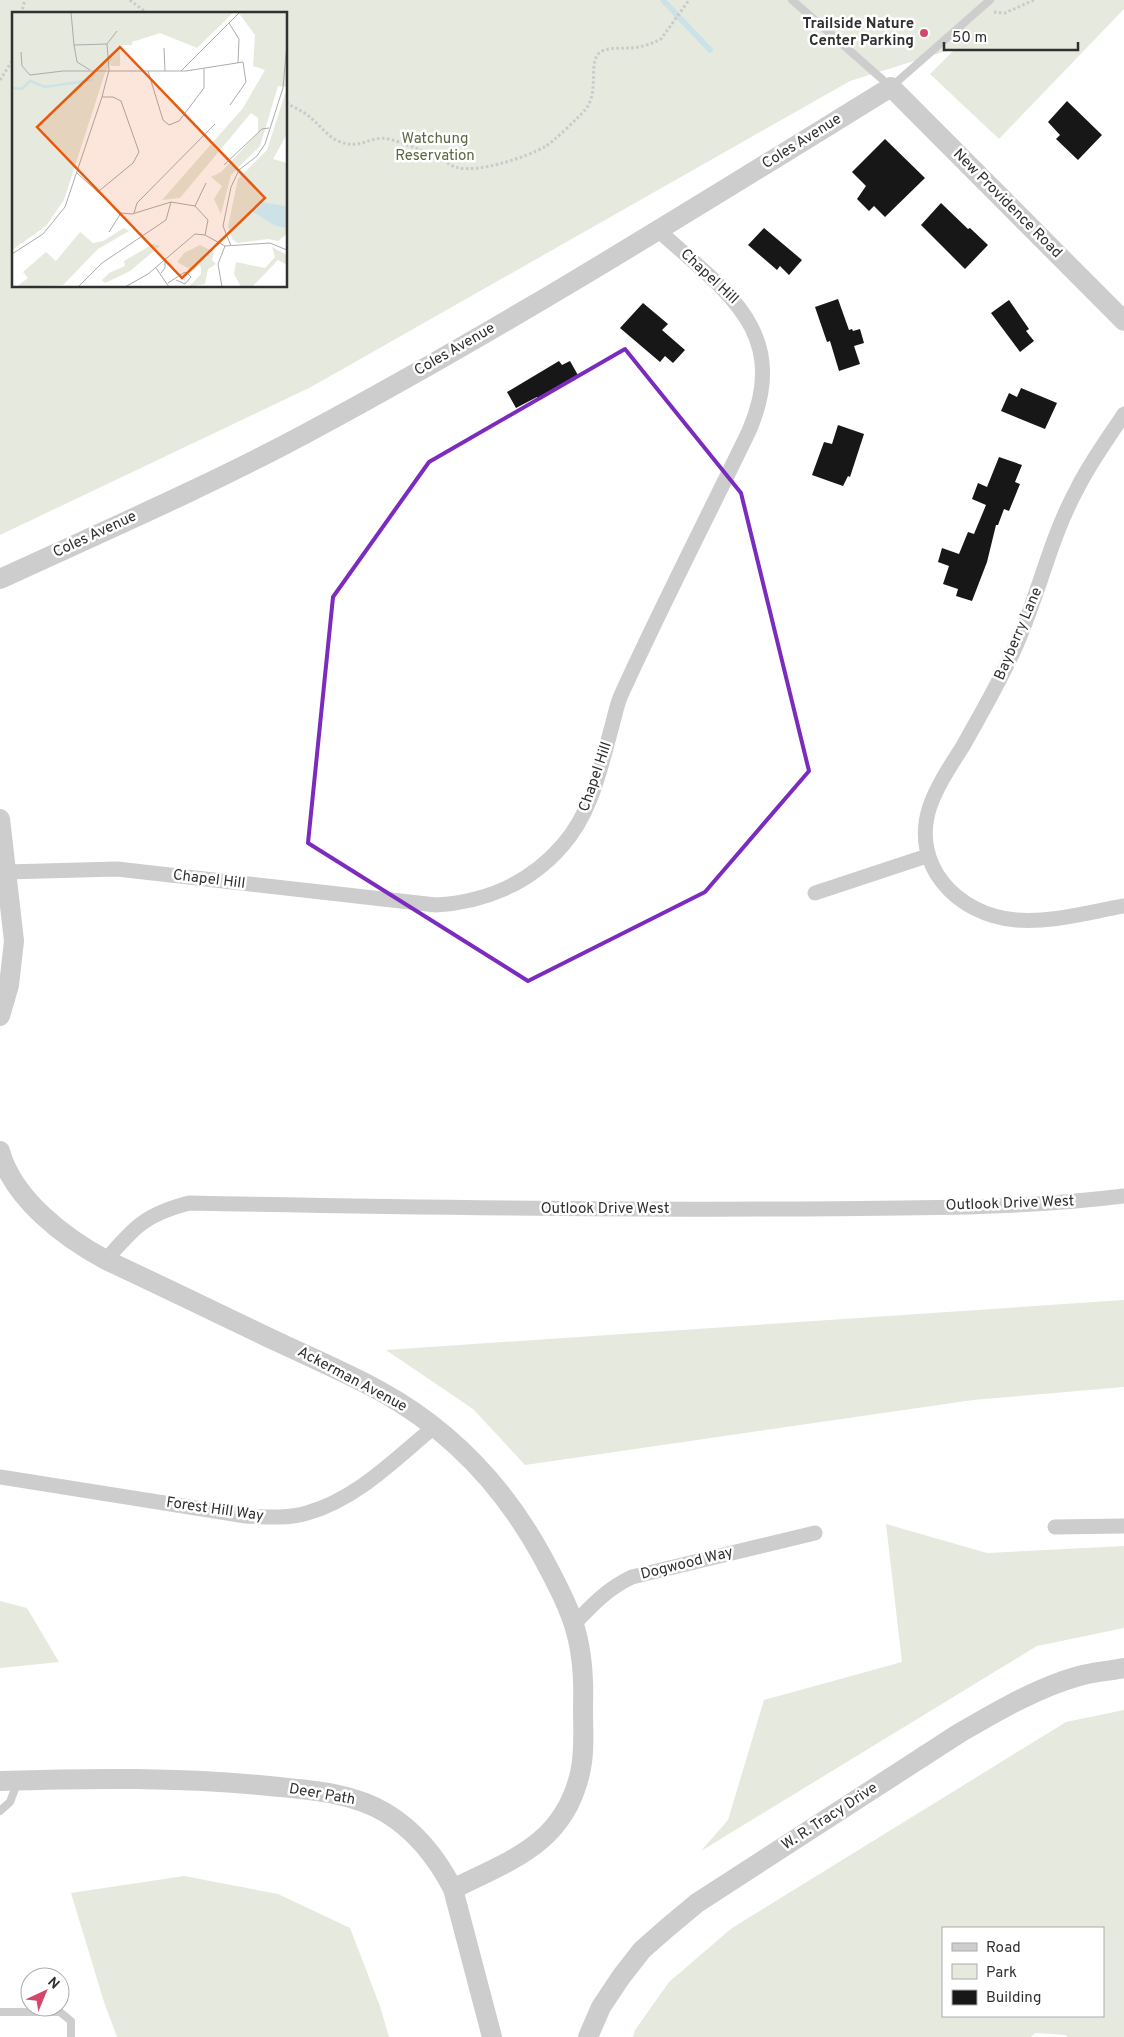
<svg xmlns="http://www.w3.org/2000/svg" width="1124" height="2037" font-family="Overpass,sans-serif">
	<rect width="100%" height="100%" fill="#fff"/>
	<path fill="#e6e9dd" fill-rule="evenodd" d="M0 0H1124V9L999 139 930 74 956 48 850 81 311 387 0 535ZM14 14H286V286H14Z
		M1124 1300V1387L973 1400 525 1465 473 1409 386 1350Z
		M886 1524 987 1553 1124 1546V1628L1037 1646 701 1851 728 1820 764 1700 902 1662Z
		M0 1601 27 1608 59 1662 0 1668Z
		M1124 1710V2037H1067L1066 2035 1035 2033 1031 2037H633L635 2030 669 1982 732 1928 1066 1722ZM943 1928H1103V2016H943Z
		M184 1876 278 1894 350 1928 380 2006 389 2037H117L104 2002 71 1893Z"/>
	<g fill="none" stroke-linecap="round" stroke-linejoin="round">
		<path stroke="#cce2e7" stroke-width="5.5" d="M663 0 710 50"/>
	</g>
	<path fill="#171717" d="M1067 101 1102 135 1078 160 1056 139 1060 135 1048 122Z
		M885 139 925 178 885 217 874 206 869 211 857 199 866 186 852 172Z
		M941 203 968 229 970 228 988 245 965 269 921 225Z
		M764 228 802 260 789 275 780 266 777 270 748 245Z
		M838 299 849 330 852 329 853 331 860 329 864 343 854 346 860 364 839 371 830 341 827 342 815 307Z
		M1009 300 1029 329 1026 331 1034 341 1020 352 991 313Z
		M643 303 668 324 662 330 685 350 673 363 665 356 660 362 620 328Z
		M559 361 562 365 570 361 579 377 539 400 537 397 516 408 507 392Z
		M1021 388 1057 403 1045 429 1001 411 1009 393 1017 397Z
		M838 425 864 434 850 477 848 476 843 486 812 475 824 442 832 444Z
		M999 457 1022 465 1015 482 1020 484 1009 511 1004 509 998 525H996L987 562 972 601 956 596 958 589 943 584 949 566 938 562 942 548 959 554 968 532 974 534 986 505 972 499 978 483 987 487Z"/>
	<g fill="none" stroke-linecap="round" stroke-linejoin="round">
		<path stroke="#cacaca" stroke-width="3" stroke-dasharray="2.5 2.5" stroke-linecap="butt" d="M130 0 148 14
			M994 12 1005 13 1034 0
			M21 14 25 0
			M0 80 14 58
			M286 103C295 108 305 112 312 119 321 126 327 136 338 141 361 151 369 135 389 139 408 144 425 152 442 160 447 162 451 166 456 167 476 174 528 157 546 146 553 142 580 116 585 110 601 91 586 59 602 51 611 47 620 49 628 48 639 48 652 44 661 39L689 0"/>
		<path stroke="#cdcdcd" stroke-width="8" d="M792 0 891 87 990 0
			M0 1811 10 1802 18 1781
			M0 2012H60L71 2021V2037"/>
		<path stroke="#cdcdcd" stroke-width="15" d="M1124 414C1107 440 1089 464 1076 491 1049 541 1038 598 1014 650 999 683 981 714 963 746 951 765 938 784 930 806 910 865 957 915 1016 920 1051 923 1089 912 1124 906
			M6 872 117 869 436 905C484 902 529 884 562 846 592 812 600 769 612 726 615 715 617 703 622 693 662 605 707 518 749 431 792 331 725 291 659 231
			M815 893 927 856
			M106 1260C134 1227 146 1214 189 1203 387 1207 584 1210 781 1209 895 1208 1012 1210 1124 1196
			M0 1477 246 1516C266 1517 287 1519 307 1513 357 1499 395 1459 434 1427
			M1055 1527 1124 1526
			M574 1624C592 1605 608 1588 632 1577L815 1533"/>
		<path stroke="#cdcdcd" stroke-width="20" d="M0 579C102 532 206 487 305 434 505 327 698 206 891 87L1124 321
			M0 819 14 941 9 985 0 1016
			M0 1151C13 1199 65 1238 106 1260 164 1287 221 1315 278 1342 312 1358 347 1373 380 1391 451 1430 505 1488 543 1558 554 1579 566 1600 573 1622 582 1648 584 1680 583 1707 583 1729 585 1752 580 1773 564 1844 511 1860 453 1889
			M0 1781C90 1778 180 1777 269 1786 309 1790 351 1792 386 1813 416 1831 437 1858 453 1889L492 2037
			M588 2037 601 2007 621 1977 642 1950 667 1928 697 1903 958 1734C996 1712 1036 1688 1079 1676 1093 1672 1109 1671 1124 1668"/>
	</g>
	<path fill="none" stroke="#7b2cbf" stroke-width="4" stroke-linejoin="round" d="M625 349 741 493 809 771 705 892 528 981 308 843 333 597 429 462Z"/>
	<circle fill="#d3476b" stroke="#fff" stroke-width="2" cx="924" cy="33" r="5"/>
	<g text-anchor="middle" dominant-baseline="central" stroke-width="5" stroke-linejoin="round" paint-order="stroke">
		<g font-size="15" font-weight="bold" fill="#303030" stroke="#fff" text-anchor="end">
			<text x="914" y="24">Trailside Nature<tspan x="914" dy="17">Center Parking</tspan></text>
		</g>
		<g font-size="15" fill="#5b6842" stroke="#fff">
			<text x="435" y="139">Watchung<tspan x="435" dy="17">Reservation</tspan></text>
		</g>
		<g font-size="15" fill="#303030" stroke="#fff">
			<text transform="translate(802 142) rotate(-32)">Coles Avenue</text>
			<text transform="translate(1007 204) rotate(45)">New Providence Road</text>
			<text transform="translate(709 277) rotate(43)">Chapel Hill</text>
			<text transform="translate(455 350) rotate(-30)">Coles Avenue</text>
			<text transform="translate(95 535) rotate(-25)">Coles Avenue</text>
			<text transform="translate(1019 634) rotate(-67)">Bayberry Lane</text>
			<text transform="translate(596 777) rotate(-71)">Chapel Hill</text>
			<text transform="translate(209 880) rotate(7)">Chapel Hill</text>
			<text transform="translate(1010 1204) rotate(-2)">Outlook Drive West</text>
			<text x="605" y="1209">Outlook Drive West</text>
			<text transform="translate(352 1380) rotate(28)">Ackerman Avenue</text>
			<text transform="translate(215 1510) rotate(8)">Forest Hill Way</text>
			<text transform="translate(687 1564) rotate(-14)">Dogwood Way</text>
			<text transform="translate(322 1795) rotate(10)">Deer Path</text>
			<text transform="translate(830 1817) rotate(-33)">W. R. Tracy Drive</text>
		</g>
	</g>
	<g transform="translate(12 12)">
		<rect width="275" height="275" fill="#fff"/>
		<path d="M0 0H222L185 36 148 21 120 30V33H108V54H99L98 52 93 61 52 188 34 214 0 238ZM226 0H275V75L266 74 248 134 219 163 209 202 202 187 210 174 199 165 209 160 246 121V106L239 101 168 186 150 188 231 96 253 58 241 54 243 23ZM275 76V122L261 147 275 151V194L252 191 241 198 261 213 275 217V222L266 229 256 227 226 231 220 227 216 214 226 167 255 138ZM112 216 117 219 86 237 51 273 4 275 16 266 11 260 34 240 44 249 68 220 81 231 91 229ZM141 232 148 234 118 259 93 271 90 268 97 261 113 254 112 249ZM188 233 202 240 200 248 204 252 196 257 193 272 177 275 189 262V255L187 253 181 259 165 250 172 241ZM260 235 275 243V253L266 248 240 275H229L222 262 224 250 253 256 263 245Z" fill="#e6e9dd"/>
		<path d="M249 190 275 194V217L261 213 240 199Z" fill="#cce2e7"/>
		<path fill="none" stroke="#cce2e7" stroke-width="2.5" d="M0 76 10 77 18 69 33 75 81 68"/>
		<path fill="none" stroke="#acacac" stroke-width="1" d="M59 0 62 33M217 11 227 27 226 51M95 32 105 19M152 36 153 59M9 40 10 54 18 63 51 59H174L231 50 234 70 218 93M78 58 65 50 62 33 95 32M136 59 151 108 157 113 167 109 192 76V57M169 59 228 0M212 153 250 117 257 116M65 161 109 201 120 202 159 190 183 194 196 208 193 223M87 179 121 151 127 140 109 89 101 85H90M183 194 194 171M122 201 125 191 203 112M97 220 109 201M219 234 211 214 219 175 227 158 245 144 253 132 271 76 275 31M0 242 31 222 53 195 90 85 97 58 95 32M144 256 157 275M149 261 153 256V246M164 268 173 272 179 265 176 262M156 271 173 260 176 262M66 275 90 251 154 208 159 190M113 275 136 262 183 222 193 223 213 234 258 231 275 238M210 275 206 252 213 234"/>
		<path fill="#e8590c" fill-opacity="0.15" stroke="#e8590c" stroke-width="2.5" d="M108 35 253 186 170 266 25 115Z"/>
		<rect width="275" height="275" fill="none" stroke="#303030" stroke-width="2.5"/>
	</g>
	<rect x="942" y="1927" width="162" height="90" fill="#ffffff" stroke="#acacac"/>
	<rect x="952" y="1943" width="25" height="8" fill="#cdcdcd" stroke="#acacac"/>
	<text x="986" y="1952" font-size="15" fill="#303030">Road</text>
	<rect x="952" y="1964" width="25" height="15" fill="#e6e9dd" stroke="#acacac"/>
	<text x="986" y="1977" font-size="15" fill="#303030">Park</text>
	<rect x="952" y="1990" width="25" height="15" fill="#171717" stroke="#acacac"/>
	<text x="986" y="2002" font-size="15" fill="#303030">Building</text>
	<g transform="translate(45 1992) rotate(44)"><circle r="24" fill="#ffffff" stroke="#acacac"/>
	<path d="M0-4L9 19L0 12L-9 19Z" fill="#d3476b"/>
	<text y="-8" font-size="14" font-weight="bold" text-anchor="middle" fill="#303030">N</text>
	</g>
	<path d="M944 42v8h134v-8" fill="none" stroke="#303030" stroke-width="2.5"/>
	<text x="952" y="42" font-size="15" fill="#303030" stroke="#ffffff" stroke-width="4" paint-order="stroke">50 m</text>
</svg>
